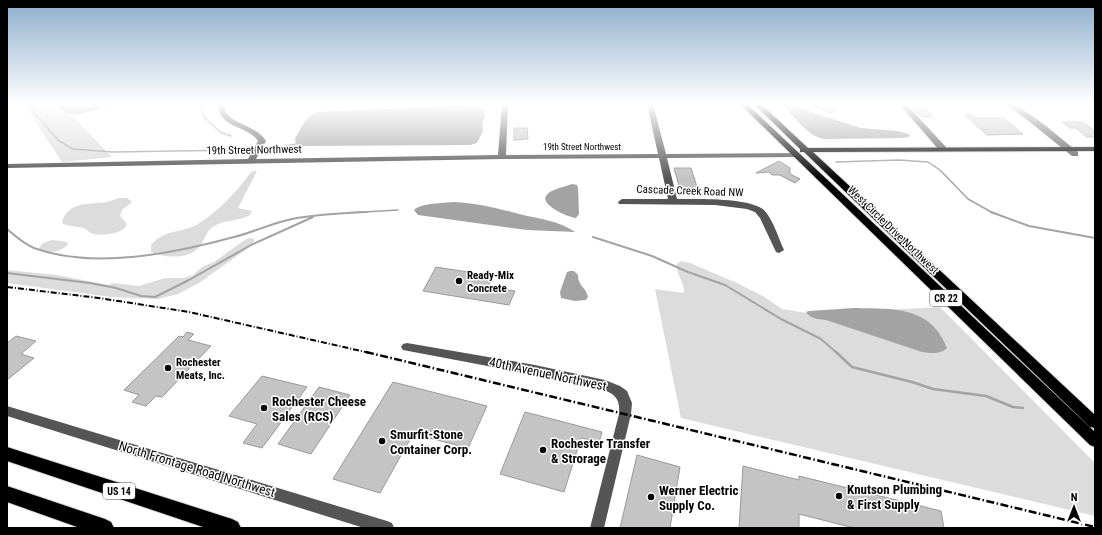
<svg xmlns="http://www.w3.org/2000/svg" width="1102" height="535" font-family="'Roboto Condensed',sans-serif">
	<rect width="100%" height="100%" fill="#fff"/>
	<path fill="#dcdcdc" d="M24 104H61L112 157 62 162Z
		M254 171H257L238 208 252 211 250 215C239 221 225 220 214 226 206 231 205 239 200 246 190 260 164 258 151 252V245C164 229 183 233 198 224 218 212 238 190 251 172Z
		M119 198H127L132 202 122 210 120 216 127 224C124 234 103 236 94 234 89 233 87 229 83 228 75 226 69 227 62 223 67 200 92 205 107 202 111 201 115 199 119 198Z
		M251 238 254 239V241L251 246 199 283 178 294 158 299 111 297 7 283V270L57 275 108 285 113 283 139 286 165 278H184L193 275 202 267 214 262 246 239Z
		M52 240 67 242 68 244C61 252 52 253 42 251L39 248 43 243Z
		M681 261 690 263 737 283 763 296 782 309 813 314 940 307 1095 463V516L681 418 655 289 684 293C685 283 676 275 677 264Z"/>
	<path fill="#a3a3a3" d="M58 104H112C102 107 80 117 70 114 64 112 61 108 58 104Z
		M782 104H795L814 113 861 128 898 131 909 134 910 136 908 137 902 138 824 139C806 135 795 117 782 104Z
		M463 105 479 107 484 109 485 117 482 123 483 131 477 143 470 145 299 146 296 144 295 139C301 129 306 115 318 112Z
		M572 184 577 185 578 188 579 214 576 218C569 218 540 205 546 196 550 189 565 187 572 184Z
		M454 202C478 203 500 209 523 215 541 219 559 221 575 232L527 230 418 215 414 210C420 203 444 203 454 202Z
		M570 271H574L578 275C578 286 586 287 588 297L586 300 575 301 561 298 560 292 567 272Z
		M854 308C892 309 930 305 947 348 940 355 931 353 922 352L826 320C819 319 810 319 806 312L809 311Z"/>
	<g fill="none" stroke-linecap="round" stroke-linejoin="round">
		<path stroke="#a3a3a3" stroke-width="1.5" d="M29 104 37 116 58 140 73 149 113 152 239 150
			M199 104H202L203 116 220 132 231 136
			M479 107 482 104
			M271 149 296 144
			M836 162 899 160 928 162 940 170 968 199 993 213
			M347 213 398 210"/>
		<path stroke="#a3a3a3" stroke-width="2" d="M991 212 1029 226 1095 238
			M7 229C15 236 24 244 34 248 94 270 175 253 234 237 254 232 272 223 292 219 317 214 342 213 367 212
			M593 237 652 256 688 272 725 285 781 319 821 339 837 353
			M7 273 90 283 116 288 141 296 155 297 189 280 251 245 313 217"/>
		<path stroke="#a3a3a3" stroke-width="2.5" d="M836 352 852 367 912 382 933 389 986 396 1013 407 1023 408"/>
	</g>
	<path fill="#c4c4c4" stroke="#999" d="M807 104H825L838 108 831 113Z
		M914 108H924L933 117H922Z
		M965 115H972L976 118H1003L1023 134 987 135Z
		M1062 122H1083L1095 131V137H1087L1076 128H1070Z
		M514 128H527L528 139 514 140Z
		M779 161 790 168V174L800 179 795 183 780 175H772L769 172 756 173Z
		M674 168H691L699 193H681Z
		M436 267 493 276 488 287 515 291 509 305 423 291Z
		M187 332 194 334 188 340 211 346 162 397 156 396 146 406 132 402 139 395 124 390 179 336 183 337Z
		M16 336 36 341 21 354 34 358 7 380V343Z
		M262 376 307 387 262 448 243 443 257 424 229 416Z
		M393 382 487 406 468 448 413 434 380 493 333 479Z
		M319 387 350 395 311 454 278 444Z
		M525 412 602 432 599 442 581 438 564 492 500 474Z
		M637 455 680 467 670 528H620Z
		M743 466 799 480V476L941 511 944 528H854L799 514V528H739Z"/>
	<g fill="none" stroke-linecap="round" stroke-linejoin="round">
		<defs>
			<path id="major" d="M740 104H747L1095 432V447L1090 445Z
				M754 104H761L808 148 1095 147V151L813 152 1095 415V428L1090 427 804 152H800V149Z"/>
			<path id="highway" d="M7 447 232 519 238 522 241 528H206L7 461Z
				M7 486 105 519 111 522 114 528H80L7 502Z"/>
		</defs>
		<use href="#major" stroke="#dbdbdb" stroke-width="2"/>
		<use href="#highway" stroke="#dbdbdb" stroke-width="2"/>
		<path fill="#555" fill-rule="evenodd" d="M219 104H225V111C234 126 255 124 266 141L256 159 498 155 502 104H508L506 155 658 154 647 104H653L666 154 799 153V157H796L667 158 677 199C696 199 752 197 765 211 774 222 778 237 784 250L779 253 776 252 760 218 755 212 747 209 715 205 619 204 618 202 622 199H668L659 158 502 159 7 168V164L248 159 258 141C248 125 217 128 219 104Z
			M899 104H906L946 147V151H940Z
			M1005 104C1024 104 1061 139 1078 152V156H1072L1026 119Z
			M407 343 535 365 605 380 620 386 627 391 632 403 631 414 604 528H590L619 414C620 401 617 395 604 390L535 375 403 350 401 347 403 344Z
			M7 406 387 521 392 523 394 528H364L7 416Z"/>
		<use href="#major" fill="#000" fill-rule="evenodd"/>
		<use href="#highway" fill="#000" fill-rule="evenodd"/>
		<path stroke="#000" stroke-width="2" stroke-dasharray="6 2 1 2" stroke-linecap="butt" d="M7 287 99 298 189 312 370 353"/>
		<path stroke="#000" stroke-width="2.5" stroke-dasharray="8 2.5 1.5 2.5" stroke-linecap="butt" d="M366 352 1095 527"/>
	</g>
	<linearGradient id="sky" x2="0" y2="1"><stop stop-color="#8cadcc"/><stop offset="0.58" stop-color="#fff"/><stop offset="1" stop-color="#fff" stop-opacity="0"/></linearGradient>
	<rect width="1102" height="179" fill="url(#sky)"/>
	<g fill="#000" stroke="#fff" stroke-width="1.5">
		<circle cx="459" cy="281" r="4"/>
		<circle cx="168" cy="368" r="4"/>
		<circle cx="264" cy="408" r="4"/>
		<circle cx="382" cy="441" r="4"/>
		<circle cx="543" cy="450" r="4"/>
		<circle cx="839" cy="496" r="4"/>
		<circle cx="651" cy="497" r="4"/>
	</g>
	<g text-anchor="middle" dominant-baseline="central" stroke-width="3" stroke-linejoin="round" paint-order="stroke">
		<g font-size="9" fill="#000" stroke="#fff">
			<text x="582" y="147">19th Street Northwest</text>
		</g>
		<g fill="#fff" stroke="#4c4c4c" stroke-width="1">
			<rect x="930" y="290" width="32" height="16" rx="3"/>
			<rect x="103" y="483" width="32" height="16" rx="3"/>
		</g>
		<g font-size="10" font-weight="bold" fill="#000">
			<text x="946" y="298">CR 22</text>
			<text x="119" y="491">US 14</text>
		</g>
		<g font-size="11" fill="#000" stroke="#fff">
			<text transform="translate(254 150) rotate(-1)">19th Street Northwest</text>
			<text transform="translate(690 191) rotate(2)">Cascade Creek Road NW</text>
			<text transform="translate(893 230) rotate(44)">West Circle Drive Northwest</text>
		</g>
		<g font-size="11" font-weight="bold" fill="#000" stroke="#fff" text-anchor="start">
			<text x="467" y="275">Ready-Mix<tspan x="467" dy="13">Concrete</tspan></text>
			<text x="176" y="362">Rochester<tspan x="176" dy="13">Meats, Inc.</tspan></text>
		</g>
		<g font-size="13" fill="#000" stroke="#fff">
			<text transform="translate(548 374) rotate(12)">40th Avenue Northwest</text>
			<text transform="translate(197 469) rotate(17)">North Frontage Road Northwest</text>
		</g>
		<g font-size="13" font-weight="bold" fill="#000" stroke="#fff" text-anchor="start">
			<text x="272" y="401">Rochester Cheese<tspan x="272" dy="15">Sales (RCS)</tspan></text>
			<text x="390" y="434">Smurfit-Stone<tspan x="390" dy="15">Container Corp.</tspan></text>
			<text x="551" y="443">Rochester Transfer<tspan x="551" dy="15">&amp; Strorage</tspan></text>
			<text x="847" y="489">Knutson Plumbing<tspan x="847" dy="15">&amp; First Supply</tspan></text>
			<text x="659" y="490">Werner Electric<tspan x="659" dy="15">Supply Co.</tspan></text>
		</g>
	</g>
	<rect width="1102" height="535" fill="none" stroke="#000000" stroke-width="16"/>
	<g transform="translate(1074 507)" stroke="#ffffff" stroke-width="3" paint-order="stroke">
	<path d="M0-3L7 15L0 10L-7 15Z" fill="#000000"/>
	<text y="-6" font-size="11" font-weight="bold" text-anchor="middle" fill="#000000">N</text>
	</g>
</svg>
